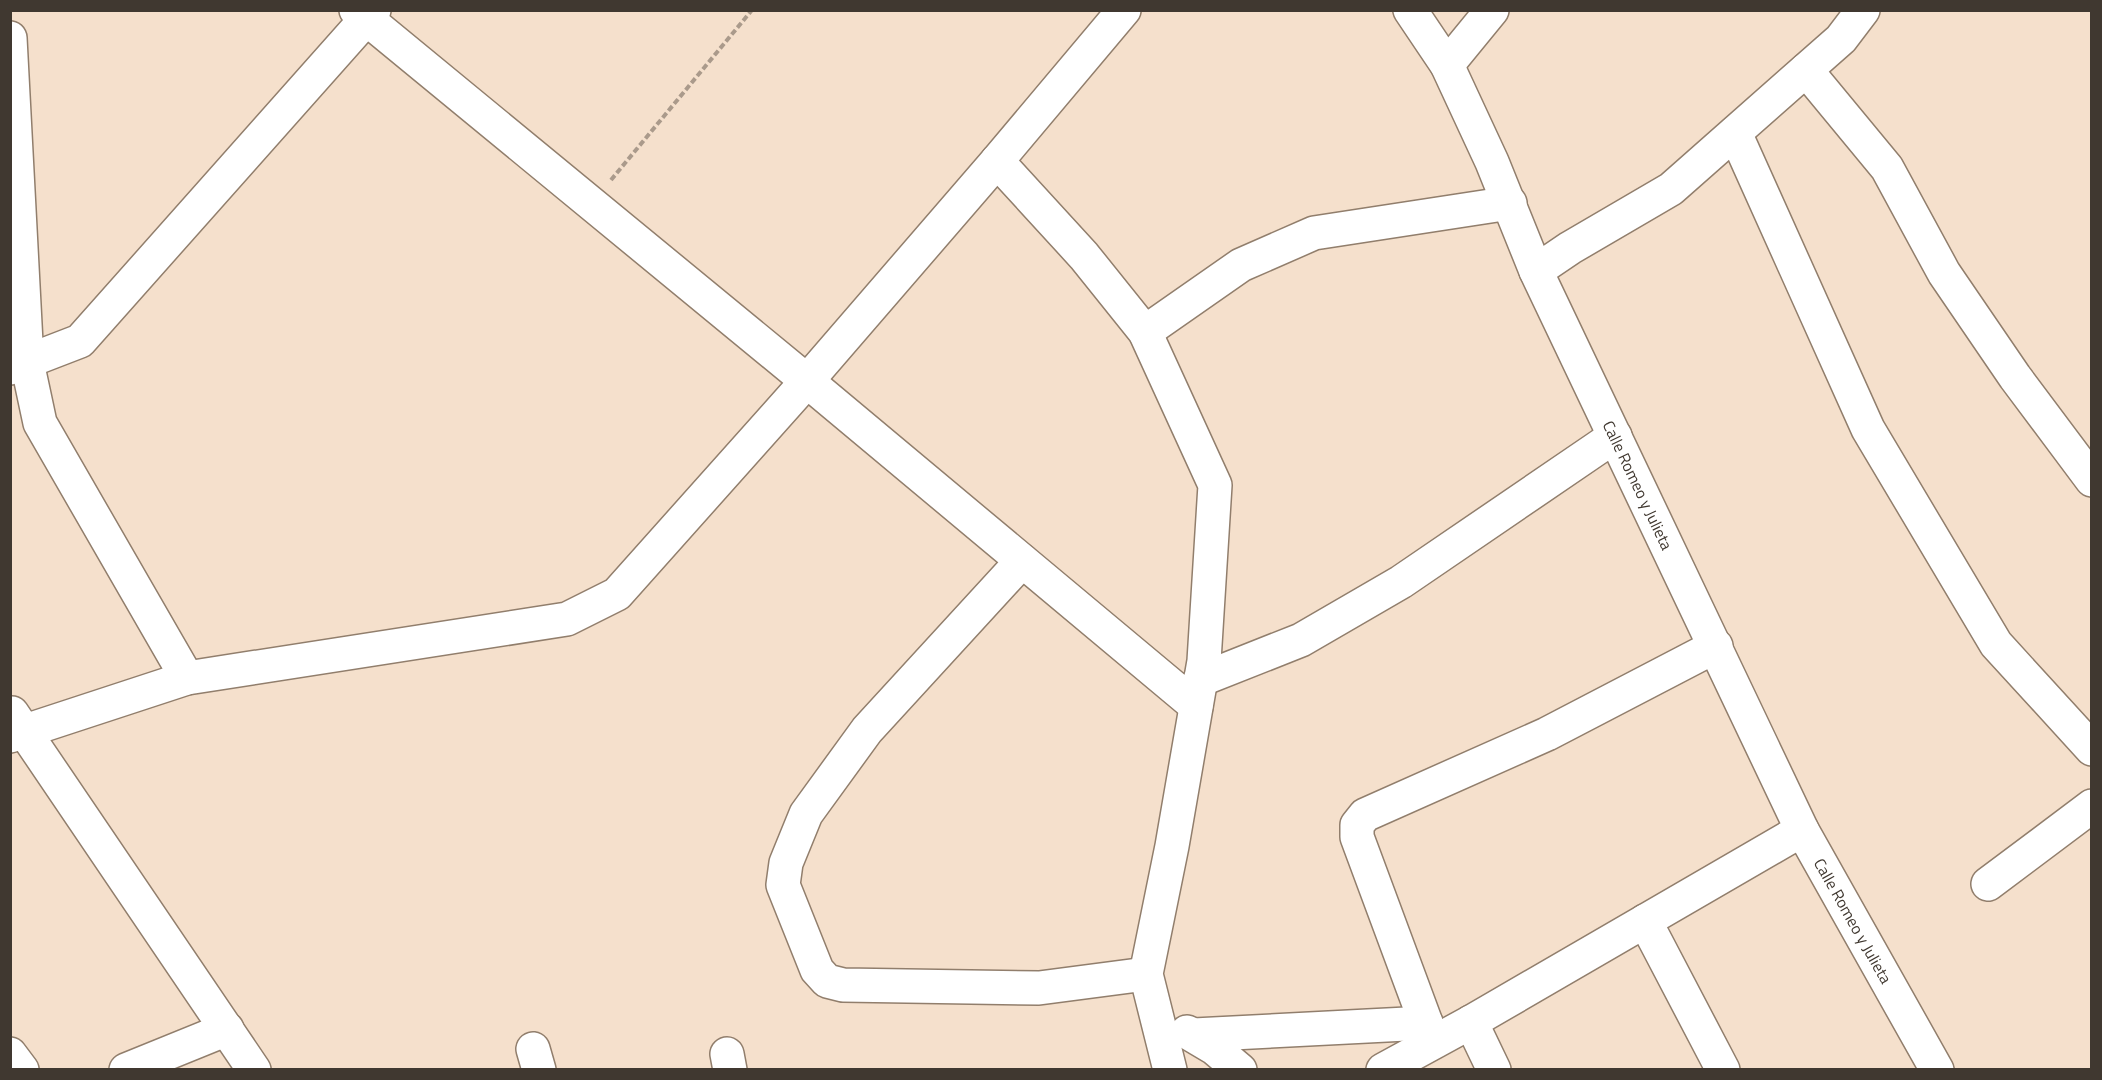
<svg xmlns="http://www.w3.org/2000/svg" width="2102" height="1080" font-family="'Titillium Web',sans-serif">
	<rect width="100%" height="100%" fill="#f5e0cc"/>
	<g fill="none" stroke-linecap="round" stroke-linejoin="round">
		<defs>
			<g id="minor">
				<path d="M356 10 807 381 1196 706"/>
				<path id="s1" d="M1410 10 1447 65 1492 162 1536 271 1802 830 1937 1070"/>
				<path d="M10 38 27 362 40 423 187 678"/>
				<path d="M1447 65 1492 10"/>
				<path d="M1806 70 1887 168 1944 273 2015 377 2092 480"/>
				<path d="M1735 133 1868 429 1996 644 2092 749"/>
				<path d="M997 161 1084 256 1145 332 1215 485 1204 661 1172 846 1146 974 1170 1070"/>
				<path d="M1536 271 1570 248 1671 189 1841 39 1863 10"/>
				<path d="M1145 332 1241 265 1314 233 1510 203"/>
				<path d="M10 368 80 341 374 10"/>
				<path d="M1022 561 867 730 806 814 786 863 783 885 817 970 827 981 843 985 1039 988 1146 974"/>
				<path d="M1200 680 1301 640 1401 582 1615 436"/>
				<path d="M12 713 254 1070"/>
				<path d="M10 736 187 678 567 619 617 594 807 381 997 161 1124 10"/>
				<path d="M1988 884 2092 806"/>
				<path d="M1645 921 1723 1070"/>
				<path d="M1471 1022 1494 1070"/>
				<path d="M1426 1023 1357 837V825L1365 815 1547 734 1716 646"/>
				<path d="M1187 1032 1214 1048 1240 1070"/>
				<path d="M1194 1035 1426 1023 1432 1042"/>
				<path d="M533 1049 539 1070"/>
				<path d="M10 1054 22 1070"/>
				<path d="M727 1054 730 1070"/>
				<path d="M126 1070 227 1029"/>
				<path d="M1383 1070 1471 1022 1802 830"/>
			</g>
		</defs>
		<use href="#minor" stroke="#917e6c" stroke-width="36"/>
		<path stroke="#aa9a8b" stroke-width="4" stroke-dasharray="6 3" stroke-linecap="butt" d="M611 180 752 10"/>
		<use href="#minor" stroke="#fff" stroke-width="33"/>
	</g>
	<g text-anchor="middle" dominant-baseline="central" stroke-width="4.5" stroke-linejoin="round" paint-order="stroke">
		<g font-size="16" fill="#403830" stroke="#fcefe3">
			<text stroke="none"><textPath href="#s1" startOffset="528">Calle Romeo y Julieta</textPath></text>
			<text stroke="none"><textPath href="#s1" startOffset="1014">Calle Romeo y Julieta</textPath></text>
		</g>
	</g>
	<rect width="2102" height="1080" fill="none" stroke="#403830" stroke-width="24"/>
</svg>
